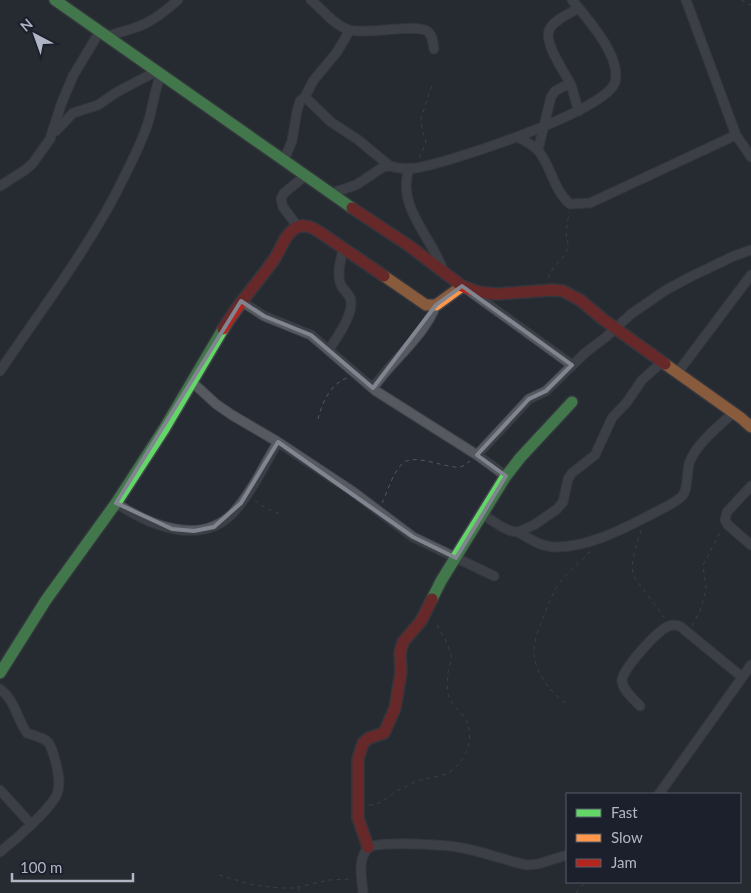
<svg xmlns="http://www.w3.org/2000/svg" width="751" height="893" font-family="Lato,sans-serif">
	<rect width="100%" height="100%" fill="#262a32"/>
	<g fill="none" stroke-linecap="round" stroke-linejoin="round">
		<defs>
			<path id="street" d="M311 0C322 9 336 27 350 30 369 35 415 23 427 31 433 35 433 43 434 49
				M686 0 736 135 751 157
				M579 8C570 13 556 19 550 28 542 42 565 72 571 85 574 94 576 103 579 111
				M107 36C141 27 151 24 178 0
				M305 97 331 122 357 139 390 166C399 169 407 169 416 168 448 163 607 111 615 82 622 57 587 18 572 0
				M56 131 73 113 98 105 117 92 157 71
				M517 137C526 141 534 145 540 153 552 169 554 191 570 204L590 203 736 135
				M538 150 551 97 555 91 570 83
				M284 160 292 141 297 111 300 101 305 97 313 81 337 52 350 30
				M410 168C394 204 433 239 444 272
				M0 186 25 170 33 163 50 139 62 102 73 76 100 31
				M332 193 356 185 383 167 390 166
				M298 227 283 207 281 199 284 193 306 175
				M471 292 572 365
				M241 301 264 316 311 335 376 391 477 455 506 476
				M329 349C337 338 351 318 351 304 352 297 346 292 342 287 336 277 340 259 344 249
				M0 371C39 313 82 257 115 195 126 173 139 149 147 126 153 108 154 91 161 74
				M678 372 751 275
				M192 382 216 404 232 415 278 442 352 491 413 537 494 576
				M373 388C392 360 424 337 436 305
				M477 455 529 399 546 391 585 353 606 337 631 314 666 290 690 277 734 256 751 250
				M751 486 727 512 725 520 728 525 751 545
				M116 503C149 525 200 547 233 513 250 495 265 464 278 442
				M482 514 502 527 511 531 518 532 534 525 557 509 563 502 568 479 572 473 595 455 612 418 627 402 642 380 662 362
				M518 532C529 538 539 546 553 547 588 548 623 529 654 513 663 508 676 503 683 495 689 486 686 471 690 461 698 442 718 427 733 413
				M0 689C16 701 16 718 27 733 50 741 49 738 56 763 58 772 61 785 57 794 50 810 15 840 0 852
				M640 706C634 699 623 691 622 681 622 669 658 630 669 626 674 624 677 625 681 627L742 677
				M0 790 31 824
				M659 794 751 665
				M363 893C362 880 357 859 368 848 375 840 454 845 467 849 487 853 507 861 527 865L538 864 567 855"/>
			<path id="fast" d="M55 0 352 208
				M432 599 441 581 506 476 520 458 572 402
				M0 673 46 600 116 503 164 429 223 329"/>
			<path id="slow" d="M384 276 426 305H436L462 286
				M665 364 741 418 751 427"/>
			<path id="jam" d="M352 208 408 245 462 286 478 292 497 294 552 290 563 291 580 300 604 320 665 364
				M223 329C238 303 258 283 275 258 281 249 284 236 294 229 302 223 310 226 318 231L384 276
				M368 847 358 818V759L363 743 369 738 384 733 395 708 401 672 400 653 403 642 421 621 432 599"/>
		</defs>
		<use href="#street" stroke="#42454b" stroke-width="11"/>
		<use href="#fast" stroke="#42454b" stroke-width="14"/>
		<use href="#slow" stroke="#42454b" stroke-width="14"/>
		<use href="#jam" stroke="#42454b" stroke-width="14"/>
		<path stroke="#55585d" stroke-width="1" stroke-dasharray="4 4" stroke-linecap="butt" d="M741 0 751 5
			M419 158 426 142 422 129 421 118 432 85
			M548 278 553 268 566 254 568 244 566 233 569 212
			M318 419C322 403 330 384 347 378
			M255 500 265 508 281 514
			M382 503C388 491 392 474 402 464 413 452 447 469 460 467 464 466 467 463 470 461
			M641 530C637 545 629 562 634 577L664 617
			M692 626 700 611 705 593 706 588 703 565 721 531
			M565 703C545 687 528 664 536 637 538 630 542 622 544 615 549 603 553 591 561 581 570 569 582 562 591 550
			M369 805C380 805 383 800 392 794 398 790 406 787 413 783 423 778 435 778 446 774 464 765 475 741 467 722 463 712 452 707 449 697 447 691 447 681 448 674 448 668 452 662 451 655 449 643 440 632 435 621
			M219 875 253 885 279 888H294L329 880 352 879
			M298 887 300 893
			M576 893 585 882"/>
		<use href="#street" stroke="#575960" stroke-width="9"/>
		<use href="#fast" stroke="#63d668" stroke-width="11"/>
		<use href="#slow" stroke="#ff974d" stroke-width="11"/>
		<use href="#jam" stroke="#b3261e" stroke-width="11"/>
	</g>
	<path d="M0 0H751V893H0ZM462 286 572 365 546 391 529 399 477 455 506 476 456 558 413 537 278 442 241 503 214 527 194 531 172 529 116 503 241 301 264 316 311 335 373 388 436 305Z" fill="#262a32" fill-opacity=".55" fill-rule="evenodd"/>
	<path fill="none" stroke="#808590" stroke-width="4" stroke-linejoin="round" d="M462 286 572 365 546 391 529 399 477 455 506 476 456 558 413 537 278 442 241 503 214 527 194 531 172 529 116 503 241 301 264 316 311 335 373 388 436 305Z"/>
	<rect x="566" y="793" width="175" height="90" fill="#1b202c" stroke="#575c68"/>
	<rect x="576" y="809" width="25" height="8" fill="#63d668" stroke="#575c68"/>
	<text x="611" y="818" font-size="15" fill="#b0b6c3">Fast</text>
	<rect x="576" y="834" width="25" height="8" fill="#ff974d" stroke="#575c68"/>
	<text x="611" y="843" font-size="15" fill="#b0b6c3">Slow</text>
	<rect x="576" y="859" width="25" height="8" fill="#b3261e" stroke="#575c68"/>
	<text x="611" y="868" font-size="15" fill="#b0b6c3">Jam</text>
	<g transform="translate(35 35) rotate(319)" stroke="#1b202c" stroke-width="4" paint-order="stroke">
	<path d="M0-4L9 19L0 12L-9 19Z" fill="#b0b6c3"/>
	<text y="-8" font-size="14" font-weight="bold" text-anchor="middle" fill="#b0b6c3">N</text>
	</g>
	<path d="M12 873v8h121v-8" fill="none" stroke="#b0b6c3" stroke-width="2.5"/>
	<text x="20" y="873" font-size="15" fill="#b0b6c3" stroke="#1b202c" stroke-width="4" paint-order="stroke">100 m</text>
</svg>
